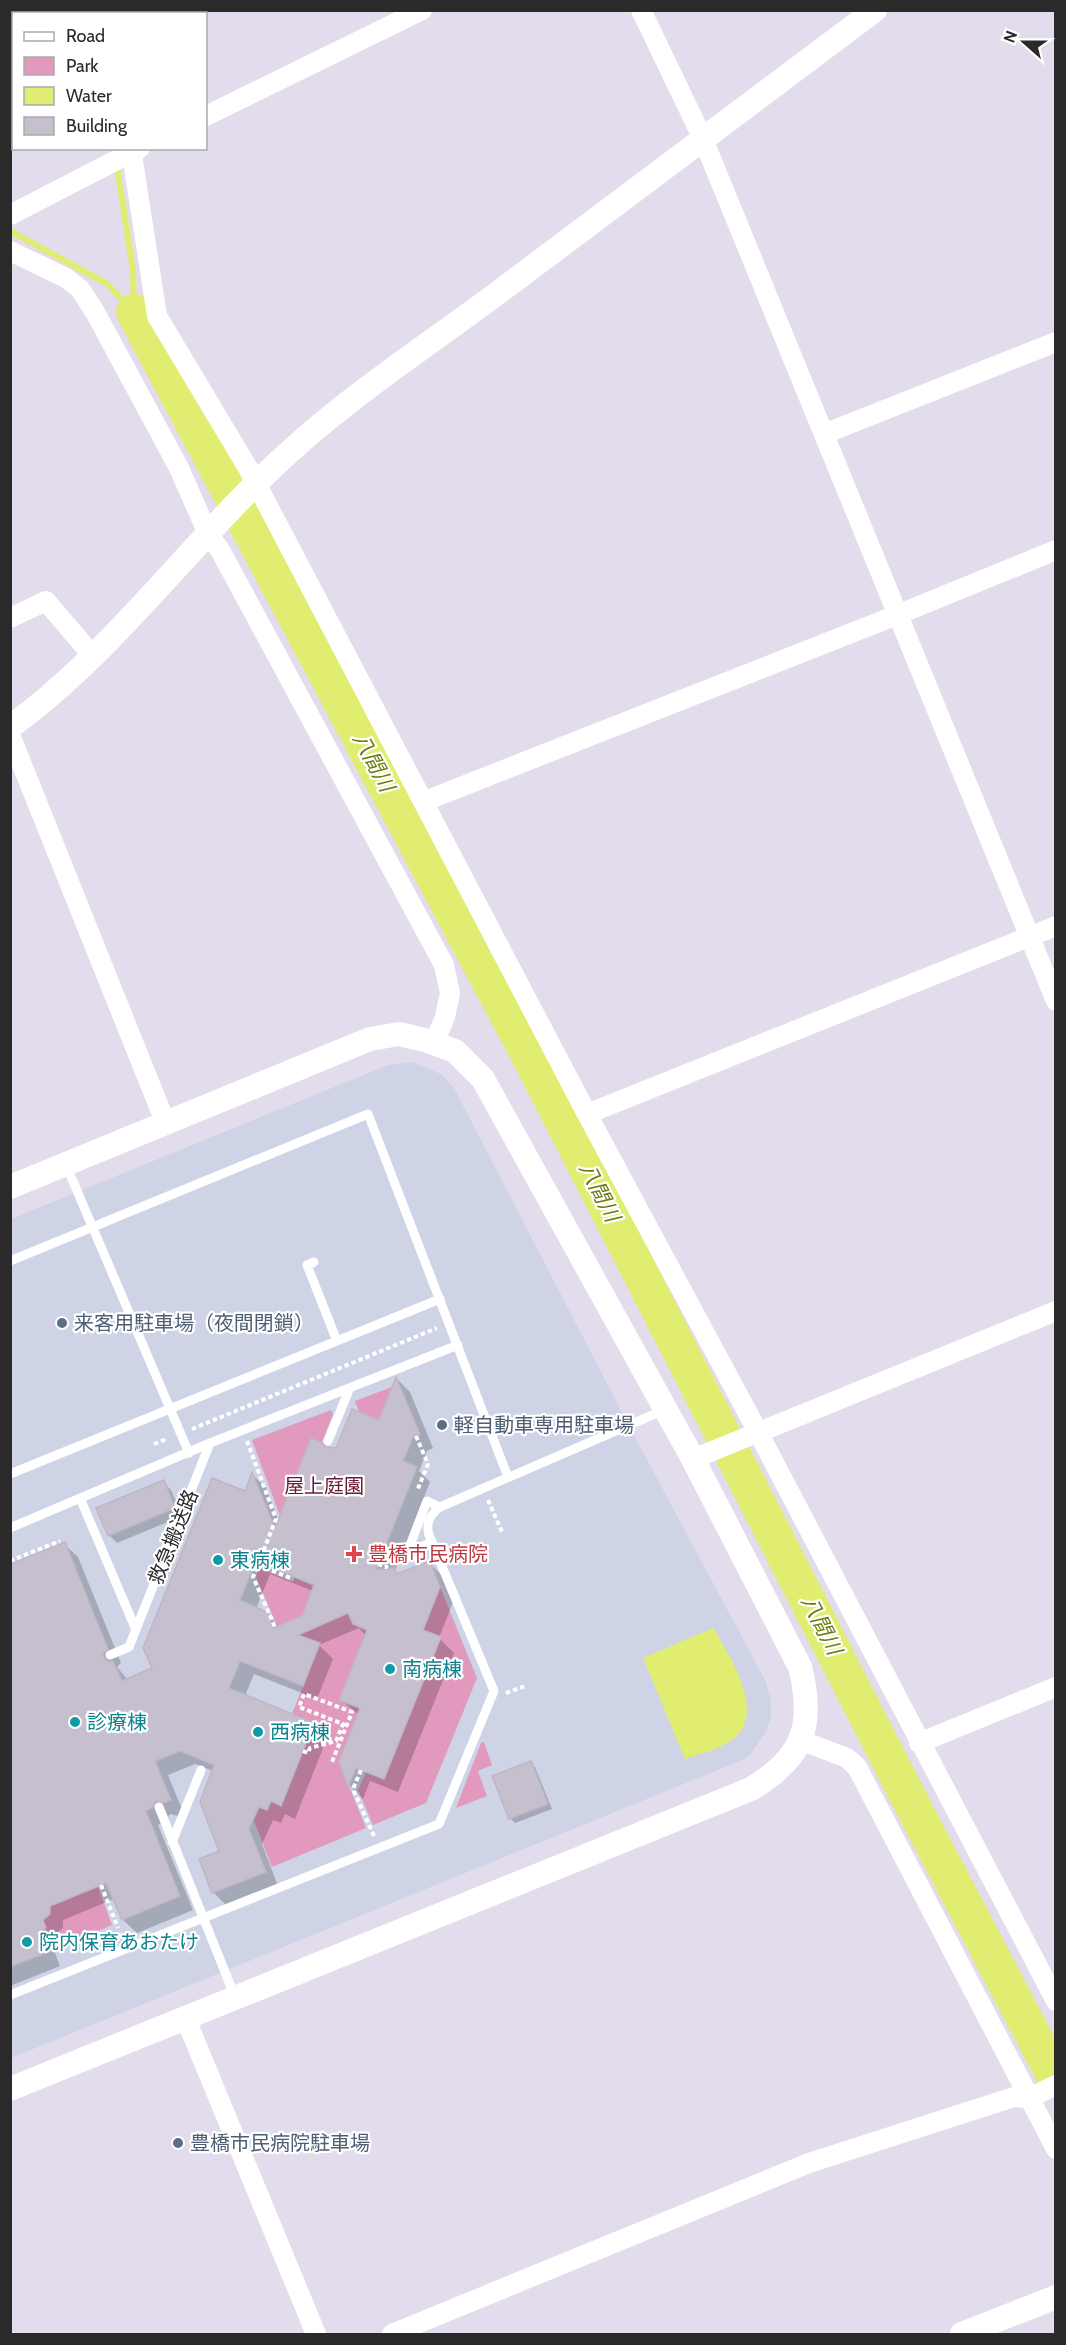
<svg xmlns="http://www.w3.org/2000/svg" width="1066" height="2345" font-family="Cabin,'Noto Sans JP',sans-serif">
	<rect width="100%" height="100%" fill="#e2dcec"/>
	<path fill="#ced4e6" d="M412 1062 441 1074 454 1088 629 1426 766 1682 771 1700V1718L766 1732 749 1756 740 1761 11 2058V1219L388 1065Z"/>
	<path fill="#e299be" d="M392 1387 400 1405 387 1400 379 1420 359 1412 355 1401Z
		M331 1410 333 1414 322 1442 311 1438 280 1516 252 1440Z
		M259 1568 293 1582 295 1577 314 1585 306 1605 310 1613 277 1626 256 1577Z
		M434 1572 477 1678 426 1803 373 1825 358 1790 366 1772 384 1779 441 1638 423 1630Z
		M348 1613 353 1624 367 1630 339 1700 360 1708 339 1761 366 1828 272 1867 254 1821 250 1819 259 1807 267 1810 271 1801 281 1805 314 1723 292 1714 320 1644 298 1635Z
		M484 1742 492 1765 478 1771 487 1796 456 1808 481 1743Z
		M98 1887 112 1925 48 1952 39 1931 46 1928 40 1914 48 1907Z"/>
	<path fill="#e1ed70" d="M713 1628C730 1656 770 1717 729 1742 716 1750 700 1754 685 1759L643 1658Z"/>
	<path fill="#0003" fill-rule="evenodd" d="M397 1379 410 1392 433 1448 427 1451 419 1471 430 1482 395 1571 399 1575 430 1563 443 1577 453 1602 439 1638 454 1653 398 1792 370 1781 363 1799 350 1786 340 1761 359 1715 341 1700 366 1636 359 1628 319 1645 333 1659 317 1699 254 1674 245 1696 313 1724 327 1738 295 1819 285 1814 281 1823 273 1820 262 1844 278 1886 227 1906 213 1892 221 1852 213 1771 195 1764 168 1775 184 1814 179 1816 170 1814 166 1821 158 1825 193 1910 137 1933 123 1920 114 1899 63 1920V1928L56 1934 59 1942 52 1945 60 1966 10 1986V1566L64 1544 78 1557 121 1663 117 1667 128 1680 154 1669 246 1493 253 1475 266 1488 279 1522 326 1449H337L380 1422ZM270 1574 313 1591 303 1617 280 1627 266 1613 256 1609Z
		M163 1482 171 1490 182 1516 117 1543 109 1535Z
		M530 1762 535 1767 552 1809 515 1823 510 1818Z"/>
	<g fill="none" stroke-linecap="round" stroke-linejoin="round">
		<path stroke="#e1ed70" stroke-width="6" d="M93 10 94 14
			M114 148 133 270 134 312
			M10 231 106 283 134 311"/>
		<path stroke="#e1ed70" stroke-width="36" d="M134 312 535 1067 904 1789 1056 2079"/>
	</g>
	<path fill="#c6c0ce" stroke="#beb5c7" stroke-width="1.5" fill-rule="evenodd" d="M396 1377 420 1434 413 1437 403 1461 417 1467 376 1570 395 1568 397 1574 430 1561 440 1587 423 1630 441 1637 384 1779 356 1768 348 1787 339 1761 360 1708 339 1700 367 1630 353 1624 348 1613 298 1635 320 1643 303 1686 240 1661 229 1688 314 1723 281 1806 271 1801 267 1810 259 1807 249 1829 266 1872 212 1893 199 1859 219 1851 200 1802 214 1765 180 1751 155 1761 171 1800 164 1803 156 1801 152 1808 146 1811 180 1896 122 1920 106 1883 50 1906V1914L43 1920 46 1928 39 1931 48 1952 10 1967V1564L65 1542 108 1649 103 1654 104 1658 109 1662 113 1661 122 1681 152 1668 143 1648 212 1478 245 1491 252 1472 275 1528 311 1438 321 1442 326 1447 336 1448 352 1409 379 1420ZM256 1561 314 1585 302 1616 273 1628 267 1612 240 1600Z
		M164 1480 175 1508 108 1536 96 1508Z
		M531 1761 548 1804 509 1819 492 1776Z"/>
	<g fill="none" stroke-linecap="round" stroke-linejoin="round">
		<path stroke="#fff" stroke-width="4" stroke-dasharray="4.5 3" stroke-linecap="butt" d="M192 1429 437 1328
			M416 1436 428 1464 417 1491
			M247 1441 276 1519 253 1577 275 1627
			M154 1444 167 1439
			M488 1500 502 1532
			M10 1561 60 1541
			M378 1564 386 1567 387 1565
			M258 1565 293 1579
			M506 1693 525 1686
			M303 1751 308 1753 310 1748 336 1741 343 1724 299 1707 304 1694 352 1712 332 1762
			M361 1770 353 1789 374 1836
			M101 1885 118 1928"/>
		<path stroke="#fff" stroke-width="9" d="M66 1165 189 1453
			M10 1261 368 1114 508 1477
			M314 1262 307 1265 337 1341
			M328 1441 349 1390
			M10 1474 440 1299
			M80 1498 136 1630
			M10 1528 210 1443 458 1345
			M415 1550 411 1543 427 1501 440 1507
			M398 1557 432 1542
			M110 1655 129 1647 210 1443
			M159 1807 235 1997
			M172 1842 201 1770
			M10 1995 439 1824 494 1691 429 1535C425 1522 431 1514 440 1507L664 1410"/>
		<path stroke="#fff" stroke-width="20" d="M78 10V14
			M109 10V14
			M641 10 703 139 1056 1001
			M206 116 422 10
			M131 148 157 316 248 468 587 1114 758 1432 1056 2001
			M10 215 140 148
			M10 251 66 278 80 289 95 312 179 468 208 534 220 550 444 965 450 993 445 1017 434 1043
			M824 434 1056 342
			M10 618 46 601 92 655
			M10 735 166 1124
			M425 801 897 615 1056 550
			M587 1114 1056 926
			M693 1459 1056 1311
			M800 1740 847 1758 857 1767 1056 2149
			M919 1743 1056 1687
			M185 2017 316 2334
			M392 2334 809 2163 1014 2097 1029 2098 1056 2085"/>
		<path stroke="#fff" stroke-width="24" d="M10 727C119 648 196 534 296 446 360 389 431 343 499 292 624 199 749 104 875 10
			M10 1187 370 1039 399 1034 425 1040 455 1051 483 1079 693 1459 800 1667C815 1726 803 1758 751 1789L10 2089
			M962 2334 1056 2297"/>
	</g>
	<g fill="#5c6f8a" stroke="#fff" stroke-width="2">
		<circle cx="62" cy="1323" r="6"/>
		<circle cx="442" cy="1425" r="6"/>
		<circle cx="178" cy="2143" r="6"/>
	</g>
	<path fill="#e0444e" stroke="#fff" stroke-width="2" d="M351 1545h6v6h6v6h-6v6h-6v-6h-6v-6h6z"/>
	<g fill="#0f9aa8" stroke="#fff" stroke-width="2">
		<circle cx="218" cy="1560" r="6"/>
		<circle cx="390" cy="1669" r="6"/>
		<circle cx="75" cy="1722" r="6"/>
		<circle cx="258" cy="1732" r="6"/>
		<circle cx="27" cy="1942" r="6"/>
	</g>
	<g text-anchor="middle" dominant-baseline="central" stroke-width="4.5" stroke-linejoin="round" paint-order="stroke">
		<g font-size="20" fill="#4e5e75" stroke="#fff" text-anchor="start">
			<text x="74" y="1323">来客用駐車場（夜間閉鎖）</text>
			<text x="454" y="1425">軽自動車専用駐車場</text>
			<text x="190" y="2143">豊橋市民病院駐車場</text>
		</g>
		<g font-size="20" fill="#661b37" stroke="#fff">
			<text x="324" y="1486">屋上庭園</text>
		</g>
		<g font-size="20" fill="#2a2a2a" stroke="#fff">
			<text transform="translate(173 1537) rotate(-68)">救急搬送路</text>
		</g>
		<g font-size="20" fill="#be3a42" stroke="#fff" text-anchor="start">
			<text x="368" y="1554">豊橋市民病院</text>
		</g>
		<g font-size="20" fill="#0d838f" stroke="#fff" text-anchor="start">
			<text x="230" y="1560">東病棟</text>
			<text x="402" y="1669">南病棟</text>
			<text x="87" y="1722">診療棟</text>
			<text x="270" y="1732">西病棟</text>
			<text x="39" y="1942">院内保育あおたけ</text>
		</g>
		<g font-size="21" font-style="italic" fill="#6b7d0f" stroke="#fff">
			<text transform="translate(374 762) rotate(62)">八間川</text>
			<text transform="translate(600 1192) rotate(63)">八間川</text>
			<text transform="translate(822 1625) rotate(63)">八間川</text>
		</g>
	</g>
	<rect width="1066" height="2345" fill="none" stroke="#2a2a2a" stroke-width="24"/>
	<rect x="12" y="12" width="195" height="138" fill="#ffffff" stroke="#aaaaaa" stroke-width="1.5"/>
	<rect x="24" y="32" width="30" height="9" fill="#ffffff" stroke="#aaaaaa" stroke-width="1.5"/>
	<text x="66" y="42" font-size="18" fill="#2a2a2a">Road</text>
	<rect x="24" y="57" width="30" height="18" fill="#e299be" stroke="#aaaaaa" stroke-width="1.5"/>
	<text x="66" y="72" font-size="18" fill="#2a2a2a">Park</text>
	<rect x="24" y="87" width="30" height="18" fill="#e1ed70" stroke="#aaaaaa" stroke-width="1.5"/>
	<text x="66" y="102" font-size="18" fill="#2a2a2a">Water</text>
	<rect x="24" y="117" width="30" height="18" fill="#c6c0ce" stroke="#aaaaaa" stroke-width="1.5"/>
	<text x="66" y="132" font-size="18" fill="#2a2a2a">Building</text>
	<g transform="translate(1024 42) rotate(291)" stroke="#ffffff" stroke-width="4.5" paint-order="stroke">
	<path d="M0-4.5L10 22L0 15L-10 22Z" fill="#2a2a2a"/>
	<text y="-9" font-size="16" font-weight="bold" text-anchor="middle" fill="#2a2a2a">N</text>
	</g>
</svg>
